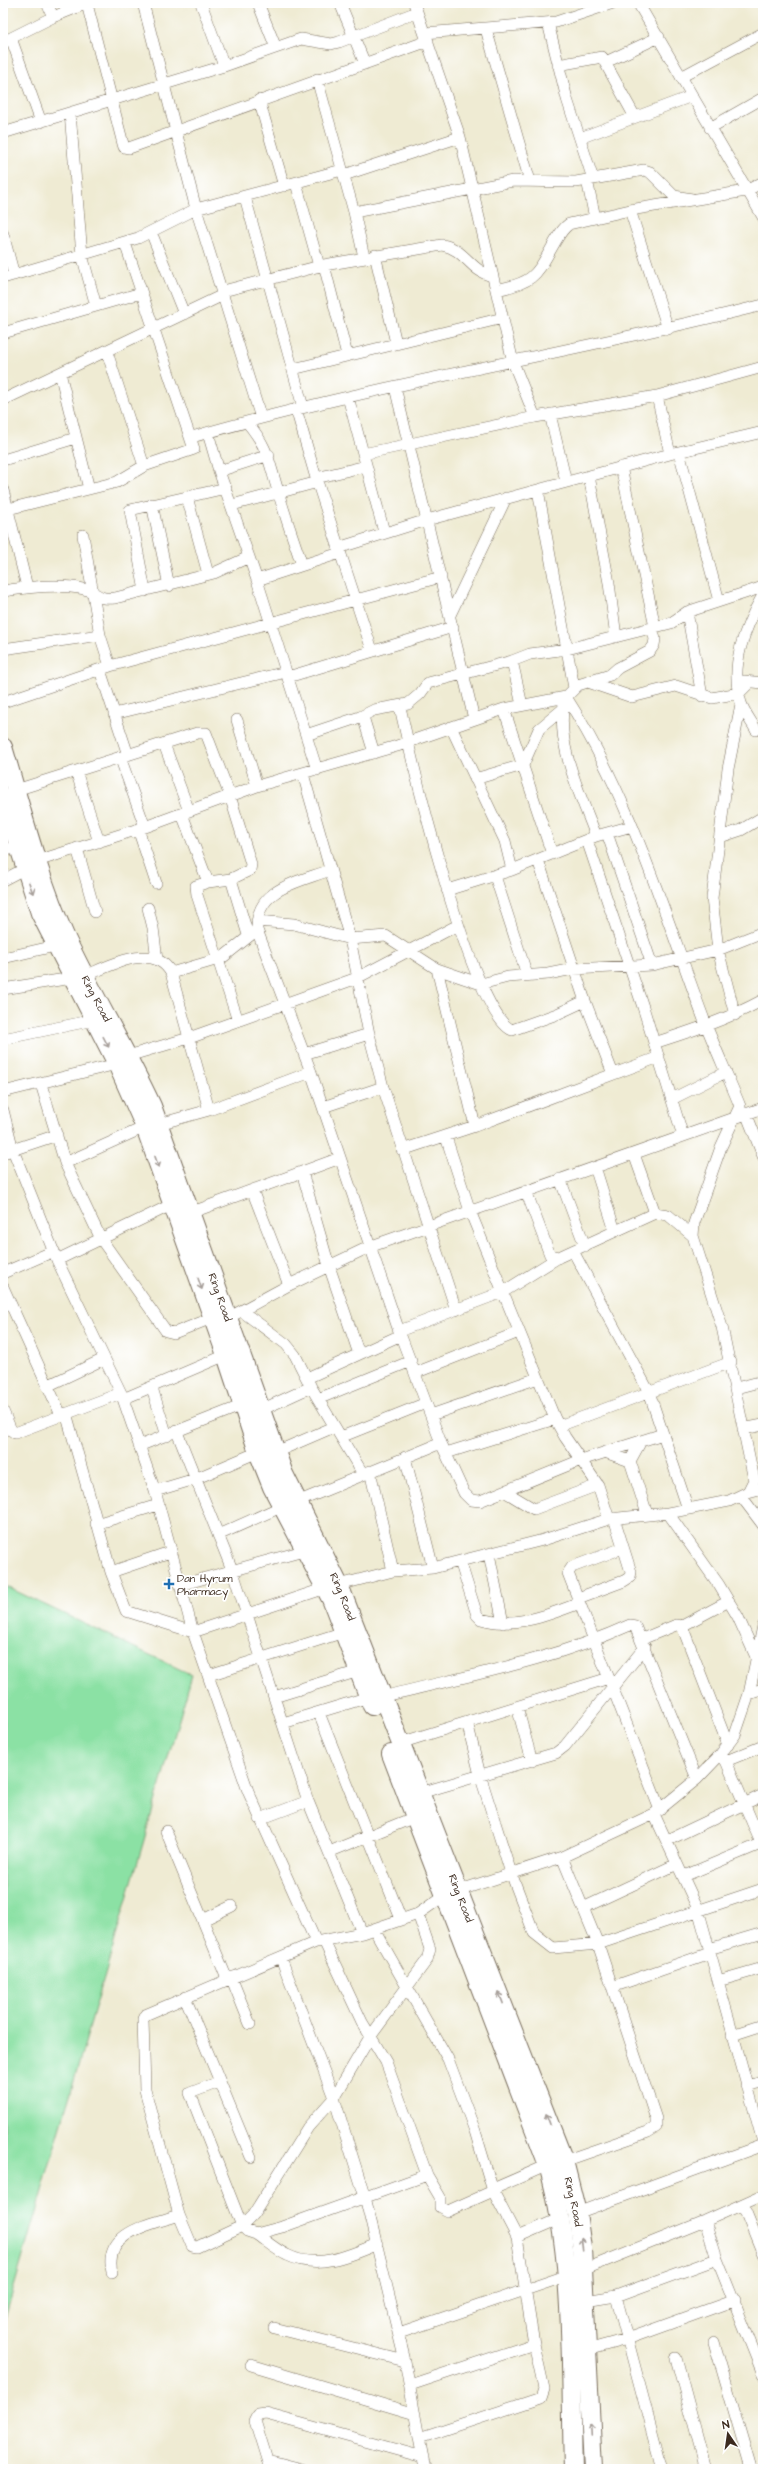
<svg xmlns="http://www.w3.org/2000/svg" width="766" height="2472" font-family="'Architects Daughter',sans-serif">
	<rect width="100%" height="100%" fill="#fff"/>
	<filter id="ink" filterUnits="userSpaceOnUse"><feTurbulence type="fractalNoise" baseFrequency=".025" numOctaves="2"/><feDisplacementMap in="SourceGraphic" scale="8" xChannelSelector="R" yChannelSelector="G"/><feConvolveMatrix kernelMatrix="1 2 1 2 8 2 1 2 1" color-interpolation-filters="sRGB"/></filter>
	<filter id="wash" filterUnits="userSpaceOnUse"><feTurbulence type="fractalNoise" baseFrequency=".012" numOctaves="4" result="noise"/><feDisplacementMap in="SourceGraphic" scale="16" xChannelSelector="R" yChannelSelector="G"/><feGaussianBlur stdDeviation="0.9" result="paint"/><feColorMatrix in="noise" values="0 0 0 0 0 0 0 0 0 0 0 0 0 0 0 0 0 1.4 0 .05"/><feComposite in="paint" operator="in"/></filter>
	<g filter="url(#wash)">
		<rect width="100%" height="100%" fill="#efebd3"/>
		<path fill="#8be1a4" stroke="#638661" d="M3 1585 192 1675 3 2325Z"/>
	</g>
	<g filter="url(#ink)">
		<g fill="none" stroke-linecap="round" stroke-linejoin="round">
			<defs>
				<path id="minor" d="M47 3 53 17
					M143 3 196 209 261 418
					M201 3 224 66
					M258 3 276 48
					M340 3 365 64
					M414 3 460 137 513 362 535 417
					M638 3 763 217
					M87 4 123 144 124 147 129 148 428 41
					M548 23 567 99 593 179
					M486 29 530 181
					M425 33 556 22 613 3
					M11 38 41 122
					M3 42 53 17 88 3
					M606 62 659 37
					M558 65 602 57 635 117
					M681 77 763 33
					M317 79 354 212 364 257
					M259 100 284 186
					M70 113 82 255 96 306
					M710 128 763 98
					M3 133 224 66 301 39 331 44 339 42 417 12
					M580 138 692 96
					M344 175 460 137
					M587 180 595 218
					M296 183 319 266
					M245 197 303 407
					M630 210 668 329
					M354 212 513 181 576 182 644 170 650 172 674 196 692 199
					M151 232 184 314
					M3 234 14 275
					M375 255 396 343
					M324 265 347 355
					M3 278 138 238 196 209 342 170
					M496 290C536 282 536 275 555 242 559 235 562 229 569 224L630 210 746 191 763 182
					M223 291 324 265 442 245C466 249 469 271 493 276
					M3 333 141 293
					M107 352 144 466
					M293 369 503 318
					M60 373 89 489
					M395 387 474 719
					M657 396 670 454
					M348 397 384 532
					M3 400 223 295
					M296 409 316 478 372 650
					M550 414 566 482
					M247 422C269 449 268 459 278 491 285 516 294 541 302 565
					M208 433 219 471 257 580 317 770
					M192 437C379 383 573 353 763 305
					M679 452 719 601
					M363 454 535 417 657 396 763 367
					M3 460 76 438
					M621 467 655 627
					M219 471 269 455
					M589 476 609 583 616 637
					M316 478 366 466
					M3 490 27 587
					M538 490 574 688
					M187 497 208 574
					M152 504 169 586
					M232 505 318 482
					M8 509 117 482 144 466 194 449 125 243
					M83 535 100 635 110 666
					M338 548 427 520 670 454 763 432
					M257 580 340 553
					M3 591C28 587 59 583 84 589 99 593 97 600 115 598L214 573 249 557
					M145 591 130 510 226 488
					M687 612 702 696
					M450 615 506 498
					M3 649 100 635
					M512 661 522 705
					M100 670 128 755
					M288 677 453 627
					M744 681 763 683
					M588 682 632 697 676 686 712 698 739 693 750 682
					M566 697C552 738 582 798 596 836
					M3 702 110 666 441 577
					M400 707C411 757 471 1013 512 1030L557 1014 585 1001 538 860
					M504 709 552 854
					M114 714 286 672
					M360 717 364 720 374 753
					M237 720 257 786
					M451 727 505 841 512 870
					M756 730C751 721 744 712 741 703 729 665 745 627 763 595
					M306 735 360 717 374 710 408 704 420 694 428 683 512 661 530 654 567 649 671 623 687 612 763 587
					M164 744 189 811
					M120 757 145 827
					M76 771 99 842
					M303 774 350 939 369 1034 383 1087 456 1310
					M475 779 523 765 539 729 563 709
					M16 790 197 733H206L230 796 251 864 250 870 231 879 208 882 182 814
					M138 829 156 883
					M607 833 652 965
					M720 837 741 830 763 817
					M587 840 643 1007 683 1136
					M77 848 95 912
					M3 851 18 847
					M37 861 145 827 257 786 397 746 504 709 566 697 578 685 610 675 618 668 650 651 654 645 655 639 652 628
					M330 870C299 882 255 888 257 930L311 1072 399 1331 441 1443 464 1493 471 1500 480 1501 581 1460 663 1434
					M495 876 527 975
					M231 879 248 935
					M3 880 24 869
					M208 882 196 886 197 895 238 1021
					M447 890 512 870 596 836 632 826
					M148 908 153 928 157 960
					M257 921 294 924 350 939 386 936 437 969 481 984 508 977 548 974 573 969 652 965 718 950 763 932
					M3 958 55 946
					M437 969 475 1126
					M171 973 222 958 257 930
					M85 976C109 966 154 941 171 973L209 1110
					M3 989 72 978
					M585 1001 613 1074
					M735 1015 718 950 712 898 728 769 741 704
					M3 1039 94 1020
					M654 1043C692 1031 728 1019 763 1000
					M304 1054 369 1034
					M128 1056 189 1038 357 978 458 925
					M41 1084 65 1163 101 1239 166 1331 174 1333 212 1318
					M3 1092 117 1064
					M672 1099 726 1072
					M323 1107 383 1087
					M3 1110 13 1150 57 1260 121 1393 155 1491 193 1632 248 1791 316 1942
					M746 1113 763 1156
					M159 1124 209 1110 311 1072
					M446 1137 470 1211 555 1419 565 1437 598 1485 609 1519
					M402 1150 475 1126 659 1057
					M3 1153 57 1135
					M634 1154 655 1213
					M65 1163 145 1127
					M595 1167 615 1231
					M302 1172 329 1266 359 1354
					M560 1179 585 1246
					M252 1190 289 1285
					M526 1191 550 1255 559 1257
					M190 1213 340 1158
					M573 1251 649 1392 688 1509
					M57 1260 173 1204
					M3 1273 54 1251
					M3 1287 61 1415
					M243 1312 286 1344 295 1355 311 1387 363 1474
					M228 1318 289 1285 369 1247 763 1108
					M399 1331 503 1292 559 1257 655 1213 668 1215 693 1236
					M415 1373 519 1332
					M307 1378 401 1335
					M47 1386 104 1359
					M152 1388 167 1436
					M736 1388 763 1381
					M123 1399 226 1355
					M318 1399 411 1361
					M261 1410 311 1387
					M3 1411 11 1430 15 1433 121 1393
					M66 1413 111 1572 126 1611 193 1632 326 1588
					M431 1415 538 1378
					M559 1426 731 1362
					M743 1429 763 1425
					M177 1432 233 1572 308 1801 362 1933
					M341 1437 426 1403
					M641 1441 630 1461 647 1514
					M139 1446 243 1405
					M276 1452 334 1427
					M605 1452 630 1461
					M446 1453 555 1419
					M405 1457 433 1568
					M370 1471 393 1571
					M155 1491 195 1479 258 1452
					M504 1491 534 1509 598 1485
					M748 1492 763 1488
					M741 1496 763 1525
					M297 1502 441 1443
					M668 1513 719 1585 738 1617 756 1657
					M96 1524 158 1505
					M218 1535 283 1506
					M623 1548 572 1567 568 1573 660 1810
					M489 1554 503 1623
					M460 1561 477 1615 481 1619C514 1629 549 1615 580 1603
					M111 1572 170 1552
					M180 1585 307 1550
					M339 1585 393 1571 433 1568 460 1561 543 1540 609 1519 668 1513 729 1501 748 1492 754 1480 722 1327 693 1236 694 1223 721 1147 740 1106C729 1079 717 1052 706 1025 664 914 631 797 566 697
					M578 1598 624 1581 630 1577 631 1572 614 1518
					M682 1626 729 1601
					M642 1639 676 1625 682 1626 728 1745
					M209 1675 344 1632
					M749 1694 763 1689
					M274 1697 359 1671
					M382 1697C465 1676 551 1661 630 1625L635 1626 697 1779
					M517 1707 532 1761
					M319 1713 401 1919
					M467 1722 480 1775 511 1873 534 1933 553 1948 598 1944 763 1889
					M283 1723 369 1697
					M400 1743 609 1678
					M720 1755 726 1761 761 1843
					M726 1761 763 1746
					M420 1793 556 1753 565 1746 645 1647
					M654 1814 698 1909 763 2142
					M260 1819 308 1801
					M166 1831 227 1979
					M668 1840 763 1795
					M329 1852 415 1817
					M562 1857 598 1944 656 2119V2127L648 2132 564 2161
					M684 1876 763 1843
					M583 1908 677 1864
					M203 1920 232 1906
					M324 1941 362 2022 386 2062 427 2175 440 2197V2207L448 2211 493 2191
					M709 1949 763 1933
					M281 1958 334 2098 365 2197 405 2361 419 2438 541 2398 544 2389 534 2344 517 2237 493 2191 475 2131 448 2059 374 1929
					M231 1977 250 2024
					M718 1981 763 1968
					M612 1987 710 1953
					M185 1997 251 2157
					M732 2035 763 2025
					M219 2082 190 2093 242 2226 253 2215 308 2127 334 2098 370 2037 427 1960 430 1949 418 1914
					M746 2086 763 2082
					M427 2175 282 2227 256 2234 247 2231 242 2226 197 2247 192 2246 179 2215 145 2090 143 2019 145 2015 316 1942 362 1933 418 1914 445 1895 562 1857 654 1814 697 1779 720 1755 735 1735 749 1694 763 1626
					M493 2189 548 2165
					M743 2205 763 2254
					M577 2213 763 2145
					M705 2221 717 2259 763 2374
					M256 2234C266 2241 276 2250 287 2255 317 2270 349 2256 377 2244
					M517 2237 561 2218
					M583 2270 705 2221 763 2195
					M112 2272C103 2231 150 2225 179 2215
					M616 2296 662 2469
					M585 2301 616 2296 717 2259
					M274 2328 405 2361
					M399 2333 566 2276
					M714 2342 751 2469
					M587 2350 627 2339 735 2300
					M676 2358 706 2469
					M251 2365 415 2414
					M410 2385 534 2344
					M419 2438 425 2469
					M267 2460 302 2469
					M270 2469 255 2421 258 2415 266 2414 423 2457"/>
				<g id="primary">
					<path id="s1" d="M3 747C22 810 38 876 65 936 92 994 125 1048 152 1106L284 1474 339 1585 564 2161 577 2213 582 2248 593 2469"/>
					<path d="M3 797 40 913 117 1064 145 1127 226 1355 258 1452 272 1487 331 1599 372 1706"/>
					<path d="M391 1754 548 2165C575 2260 570 2370 573 2469"/>
				</g>
			</defs>
			<use href="#minor" stroke="#7a6e5d" stroke-width="12"/>
			<use href="#primary" stroke="#7a6e5d" stroke-width="20"/>
			<use href="#minor" stroke="#fff" stroke-width="11"/>
			<use href="#primary" stroke="#fff" stroke-width="18"/>
		</g>
		<defs><path id="oneway-shaft" d="M-6 0H5M1.5-3L5.5 0L1.5 3" fill="none" stroke-width="1.6" stroke-linecap="round" stroke-linejoin="round"/></defs>
		<g stroke="#a79f9a">
			<use href="#oneway-shaft" transform="translate(31 888) rotate(70)"/>
			<use href="#oneway-shaft" transform="translate(106 1042) rotate(62)"/>
			<use href="#oneway-shaft" transform="translate(157 1162) rotate(70)"/>
			<use href="#oneway-shaft" transform="translate(200 1284) rotate(71)"/>
			<use href="#oneway-shaft" transform="translate(501 1998) rotate(-111)"/>
			<use href="#oneway-shaft" transform="translate(548 2119) rotate(-111)"/>
			<use href="#oneway-shaft" transform="translate(582 2244) rotate(-97)"/>
			<use href="#oneway-shaft" transform="translate(591 2430) rotate(-93)"/>
		</g>
	</g>
	<path fill="#1f6fb2" stroke="#fff" stroke-width="1.5" d="M167 1578h4v4h4v4h-4v4h-4v-4h-4v-4h4z"/>
	<g text-anchor="middle" dominant-baseline="central" stroke-width="3.5" stroke-linejoin="round" paint-order="stroke">
		<g font-size="11" fill="#3b2a1e" stroke="#fff">
			<text stroke="none"><textPath href="#s1" startOffset="269">Ring Road</textPath></text>
			<text stroke="none"><textPath href="#s1" startOffset="593">Ring Road</textPath></text>
			<text stroke="none"><textPath href="#s1" startOffset="917">Ring Road</textPath></text>
			<text stroke="none"><textPath href="#s1" startOffset="1241">Ring Road</textPath></text>
			<text stroke="none"><textPath href="#s1" startOffset="1565">Ring Road</textPath></text>
		</g>
		<g font-size="11" fill="#3b2a1e" stroke="#fff" text-anchor="start">
			<text x="177" y="1578">Dan Hyrum<tspan x="177" dy="13">Pharmacy</tspan></text>
		</g>
	</g>
	<rect width="766" height="2472" fill="none" stroke="#fff" stroke-width="16"/>
	<g transform="translate(728 2434) rotate(347)" stroke="#ffffff" stroke-width="3" paint-order="stroke">
	<path d="M0-3L7 15L0 10L-7 15Z" fill="#3b2a1e"/>
	<text y="-6" font-size="11" font-weight="bold" text-anchor="middle" fill="#3b2a1e">N</text>
	</g>
</svg>
